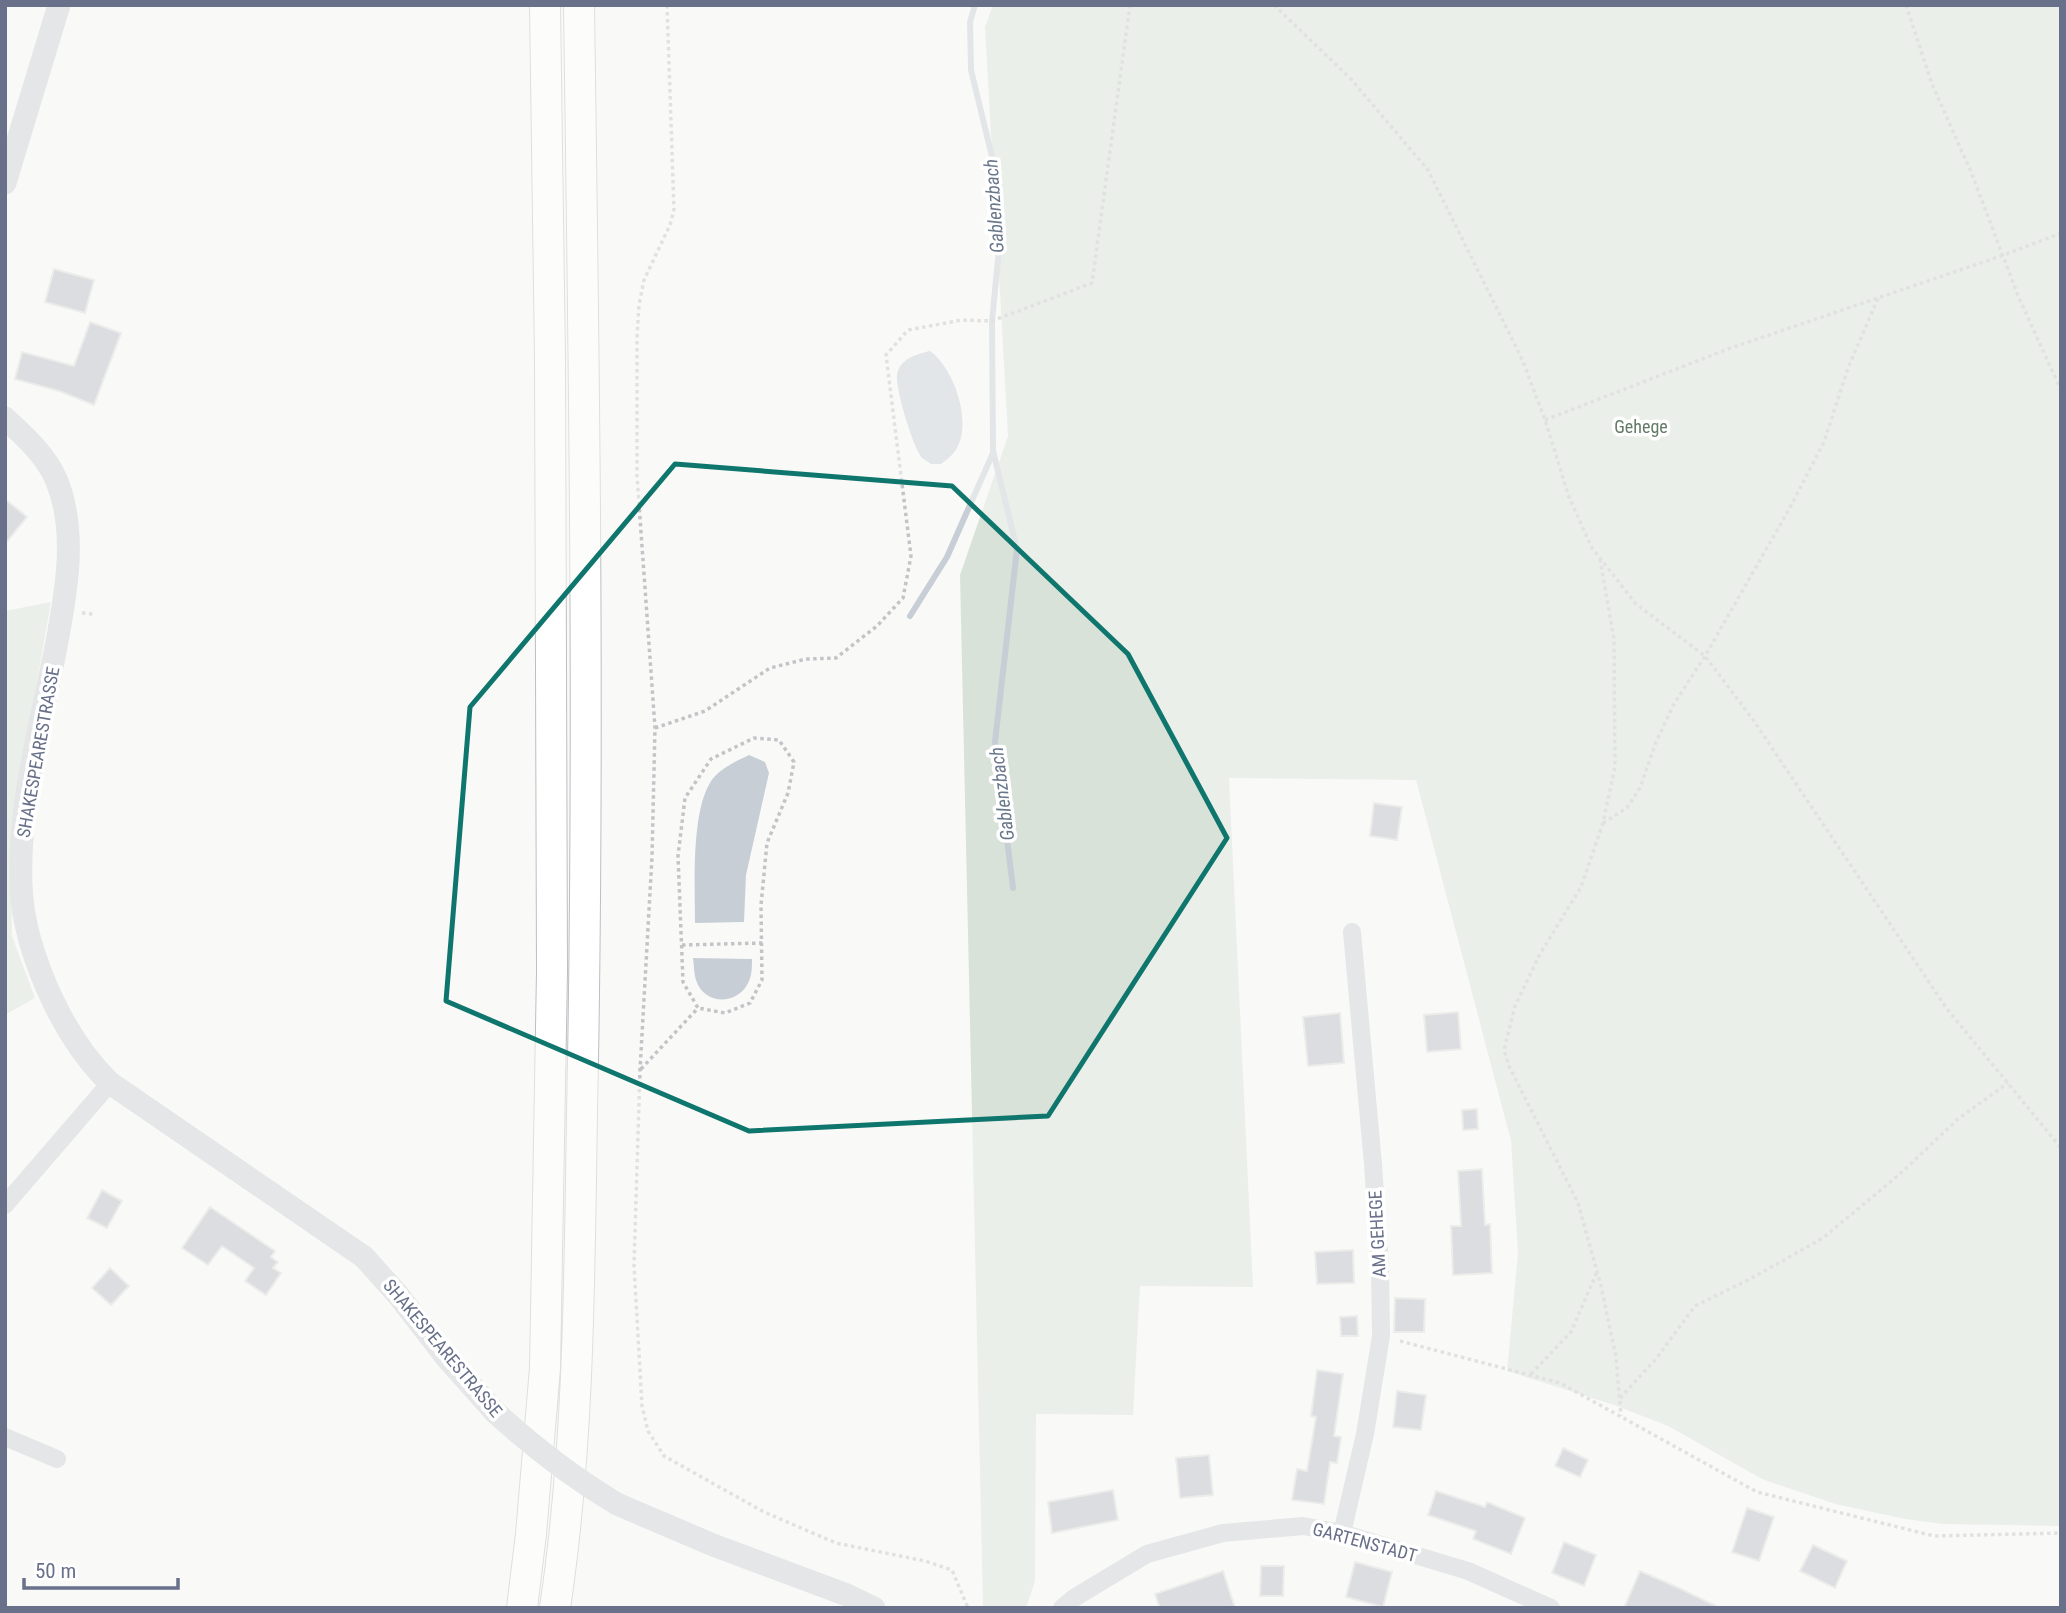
<svg xmlns="http://www.w3.org/2000/svg" width="2066" height="1613" font-family="'Roboto Condensed',sans-serif">
	<rect width="100%" height="100%" fill="#f9faf8"/>
	<path fill="#d9e2d8" d="M993 5H2061V1526L1942 1524 1905 1519 1835 1504 1762 1479 1668 1426 1614 1405 1507 1371 1518 1253 1511 1141 1416 780 1229 778 1253 1287 1140 1286 1133 1415 1036 1414 1035 1581 1026 1608H983L960 575 1008 436 985 27Z
		M51 602 15 807 11 845 12 936 35 998 5 1015V611Z"/>
	<path fill="#c8ced5" d="M930 351C954 368 972 421 957 448 953 455 948 459 941 464H931C928 462 925 460 922 458 913 447 895 388 897 375 899 359 917 354 930 351Z
		M749 755 765 762 769 773 746 875 744 922 695 923C695 887 691 814 710 783 718 769 735 762 749 755Z
		M693 958 752 959C752 968 752 977 747 985 735 1006 703 1004 696 980 694 974 694 965 693 958Z"/>
	<g fill="none" stroke-linecap="round" stroke-linejoin="round">
		<path stroke="#c8ced5" stroke-width="6" d="M975 5 970 22 971 70 994 165 1000 239 992 321 993 451 1017 549 995 742 1013 888
			M910 616 947 557 993 453"/>
	</g>
	<path fill="#b7bac3" stroke="#dbdcda" stroke-width="2" d="M54 269 94 280 85 313 45 302Z
		M90 322 121 333 94 405 59 391 15 379 22 352 74 366Z
		M5 499 27 517 5 544Z
		M1374 803 1402 807 1397 840 1370 836Z
		M1458 1012 1461 1049 1427 1052 1424 1015Z
		M1340 1013 1344 1063 1308 1066 1303 1017Z
		M1477 1109 1478 1129 1463 1130 1462 1110Z
		M1482 1169 1485 1225 1490 1224 1492 1273 1453 1275 1451 1226H1461L1458 1171Z
		M102 1190 122 1201 107 1228 87 1218Z
		M210 1207 275 1251 271 1257 278 1262 273 1268 281 1273 266 1295 245 1281 254 1268 222 1246 208 1265 182 1248Z
		M1353 1250 1354 1283 1317 1284 1315 1252Z
		M110 1268 129 1286 111 1305 92 1288Z
		M1395 1298 1425 1299 1424 1332H1394Z
		M1357 1316 1358 1336H1341L1340 1317Z
		M1317 1370 1343 1374 1334 1436 1341 1437 1337 1463 1330 1462 1324 1504 1292 1500 1297 1469 1307 1471 1316 1417 1311 1416Z
		M1397 1391 1426 1395 1421 1430 1393 1427Z
		M1563 1448 1588 1460 1580 1477 1555 1466Z
		M1209 1455 1213 1495 1180 1498 1176 1458Z
		M1113 1490 1118 1520 1052 1533 1048 1502Z
		M1436 1491 1485 1507 1487 1502 1525 1518 1511 1554 1473 1539 1476 1531 1428 1515Z
		M1747 1508 1774 1517 1759 1561 1732 1552Z
		M1564 1542 1596 1555 1584 1586 1552 1573Z
		M1813 1545 1847 1561 1835 1588 1800 1571Z
		M1355 1562 1392 1572 1383 1607 1346 1597Z
		M1261 1566H1284L1283 1596H1260Z
		M1223 1571 1235 1608H1160L1155 1594Z
		M1640 1571 1679 1588 1720 1608H1624Z"/>
	<g fill="none" stroke-linecap="round" stroke-linejoin="round">
		<defs>
			<path id="trunk" d="M522 1608 531 1534 545 1368 552 971 550 359 545 5
				M555 1608C582 1427 579 1243 583 1061 589 709 584 357 579 5"/>
		</defs>
		<use href="#trunk" stroke="#bcbec3" stroke-width="32"/>
		<path stroke="#c4c4c8" stroke-width="3.5" stroke-dasharray="3.5 3.5" stroke-linecap="butt" d="M667 5 674 210 670 225 644 280 639 305 637 337V476L655 728 652 857 640 1070 634 1265 642 1406 648 1431 664 1456 764 1512 836 1543 925 1561 952 1570 968 1608
			M1274 5 1351 79 1428 170 1523 361 1545 420 1569 497 1592 548 1636 604 1705 656 1754 721 1947 1009 2061 1148
			M1906 5 1932 84 1971 172 2019 298 2061 390
			M1545 420 1728 349 2004 255 2061 233
			M1600 559 1614 639 1615 767 1603 823 1581 887 1540 954 1515 1006 1504 1050 1509 1066 1578 1203 1601 1286 1616 1357 1621 1416
			M82 613 93 614
			M655 728 705 711 770 668 806 659 836 658 877 626 903 598 911 556 886 355 908 330 962 320 992 321 1092 283 1130 5
			M1603 823 1627 808 1640 788 1656 742 1674 704 1705 656 1787 513 1824 442 1848 368 1879 296
			M682 945 762 943
			M641 1069 698 1008 683 982 678 856 685 798 711 759 754 738 779 740 794 762 788 793 767 843 761 905 762 980 750 1003 725 1013 698 1008
			M1400 1341 1560 1383 1757 1492 1934 1536 2061 1533
			M1531 1374 1571 1332 1597 1272
			M1620 1398 1656 1359 1695 1306 1750 1279 1823 1238 1901 1173 1958 1119 2008 1083"/>
		<path stroke="#cdced3" stroke-width="18" d="M5 1205 110 1083
			M5 1437 57 1459
			M1342 1533 1365 1434 1381 1336 1380 1266 1373 1164 1352 932
			M1062 1608 1074 1598 1147 1554 1223 1533 1303 1526 1342 1533 1468 1571 1551 1608"/>
		<path stroke="#cdced3" stroke-width="23" d="M5 183 59 5
			M5 418C25 437 45 454 56 479 78 531 66 594 56 647 41 724 18 805 21 884 22 924 36 965 53 1001 68 1032 85 1059 110 1083L364 1257 398 1295 446 1357 495 1412
			M617 1504 713 1545 847 1595 874 1608"/>
		<use href="#trunk" stroke="#fff" stroke-width="30"/>
		<path stroke="#cdced3" stroke-width="23" d="M495 1412C533 1447 572 1477 617 1504"/>
	</g>
	<path d="M0 0H2066V1613H0ZM675 464 952 486 1128 654 1227 838 1048 1116 749 1131 446 1001 470 707Z" fill="#f9faf8" fill-opacity=".55" fill-rule="evenodd"/>
	<path fill="none" stroke="#0f766e" stroke-width="5" stroke-linejoin="round" d="M675 464 952 486 1128 654 1227 838 1048 1116 749 1131 446 1001 470 707Z"/>
	<g text-anchor="middle" dominant-baseline="central" stroke-width="7" stroke-linejoin="round" paint-order="stroke">
		<g font-size="18" fill="#637a66" stroke="#fff">
			<text x="1641" y="426">Gehege</text>
		</g>
		<g font-size="18" fill="#68708a" stroke="#fff">
			<text transform="translate(38 752) rotate(-80)">SHAKESPEARESTRASSE</text>
			<text transform="translate(1377 1234) rotate(-93)">AM GEHEGE</text>
			<text transform="translate(443 1348) rotate(50)">SHAKESPEARESTRASSE</text>
			<text transform="translate(1365 1542) rotate(15)">GARTENSTADT</text>
		</g>
		<g font-size="19" font-style="italic" fill="#69778b" stroke="#fff">
			<text transform="translate(994 206) rotate(-94)">Gablenzbach</text>
			<text transform="translate(1002 794) rotate(-97)">Gablenzbach</text>
		</g>
	</g>
	<rect width="2066" height="1613" fill="none" stroke="#68708a" stroke-width="14"/>
	<path d="M24 1578v10h154v-10" fill="none" stroke="#68708a" stroke-width="3.5"/>
	<text x="35" y="1578" font-size="21" fill="#68708a" stroke="#ffffff" stroke-width="5" paint-order="stroke">50 m</text>
</svg>
